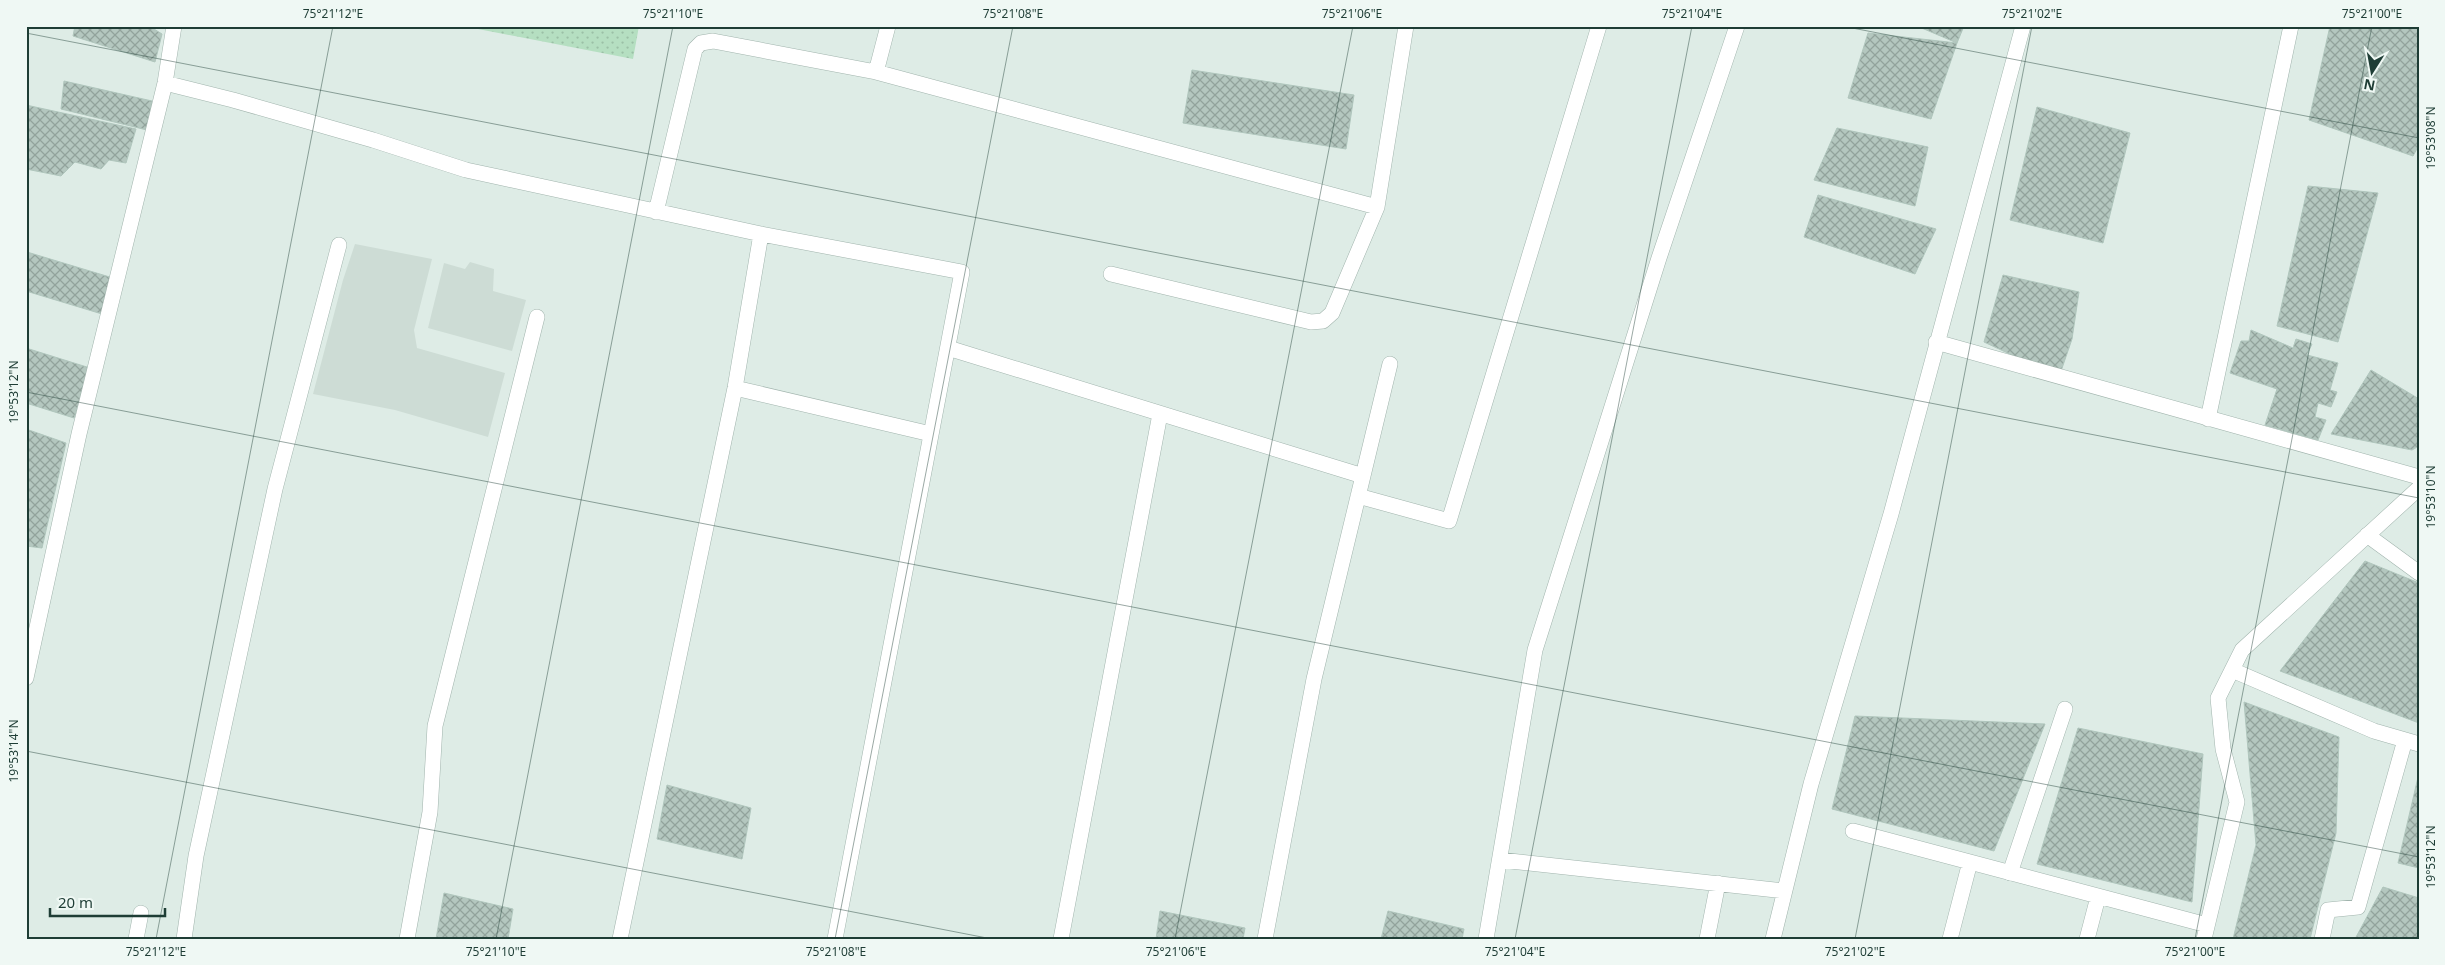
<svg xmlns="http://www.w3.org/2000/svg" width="2445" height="965" font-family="'Noto Sans',sans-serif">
	<defs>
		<pattern id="grass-dots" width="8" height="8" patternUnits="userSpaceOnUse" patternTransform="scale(1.25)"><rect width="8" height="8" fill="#b5dfc1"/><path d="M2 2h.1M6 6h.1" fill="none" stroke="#9bc0a6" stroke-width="1.8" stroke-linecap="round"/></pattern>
		<pattern id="building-cross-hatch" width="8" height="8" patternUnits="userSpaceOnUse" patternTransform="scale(1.25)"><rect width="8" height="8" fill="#b4c7bf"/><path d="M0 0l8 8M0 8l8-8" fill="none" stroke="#92a39c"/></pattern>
	</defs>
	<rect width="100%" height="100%" fill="#deece6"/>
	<path fill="#cddcd5" d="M355 244 432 259 414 330 417 348 505 373 488 437 395 410 313 394 343 280Z
		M470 262 494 269 493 291 526 300 512 351 428 328 444 263 465 269Z"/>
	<path fill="url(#grass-dots)" d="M479 26H639L633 59 478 29Z"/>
	<path fill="url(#building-cross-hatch)" stroke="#b0c6bd" d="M75 26H155L154 29 162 34 155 62 73 36Z
		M1917 26H1964L1957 43Z
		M2330 26H2419V145L2413 156 2309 120Z
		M1868 33 1957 43 1931 119 1848 98Z
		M1192 70 1354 95 1346 149 1183 123Z
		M64 81 152 101 147 130 61 109Z
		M26 105 136 129 126 163 109 160 101 169 75 162 61 176 26 169Z
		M2037 107 2130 133 2103 243 2010 220Z
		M1837 128 1928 147 1915 206 1814 180Z
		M2308 186 2378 193 2338 342 2277 326Z
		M1818 195 1936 229 1915 274 1804 237Z
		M27 252 113 278 102 314 26 291Z
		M2003 275 2079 292 2072 339 2059 377 1984 342Z
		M2251 330 2293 348 2296 339 2312 344 2307 355 2338 363 2330 390 2337 392 2331 407 2318 403 2315 417 2326 420 2318 440 2265 425 2277 389 2230 373 2241 341H2249Z
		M26 348 90 368 74 418 26 403Z
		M2371 370 2419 399V446L2412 450 2331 434Z
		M26 429 66 443 42 548 26 546Z
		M2365 561 2419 583V723L2280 671Z
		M2244 702 2339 737 2336 833 2310 939H2233L2256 845Z
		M1855 716 2045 724 1994 851 1832 809Z
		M2078 728 2203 754 2192 902 2037 864Z
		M2419 773V868L2398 863Z
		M667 785 751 808 742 859 657 839Z
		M2383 887 2419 898V939H2355Z
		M444 893 513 909 508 939H436Z
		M1160 911 1245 928 1243 939H1156Z
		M1388 911 1464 929 1462 939H1381Z"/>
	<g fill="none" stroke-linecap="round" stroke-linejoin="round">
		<defs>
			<path id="service" d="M2010 873 2065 709
				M136 939 141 913"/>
			<path id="minor" d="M876 72 888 26
				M165 83 233 100 373 140 466 170 761 234 962 272 835 939
				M656 212 695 49 701 43 713 41 876 72 1377 207 1406 26
				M1111 274 1311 322 1323 321 1332 313 1377 207
				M1936 342 2419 477
				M948 348 1363 476
				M735 388 931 434
				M2208 419 2291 26
				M1358 496 1449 521 1599 26
				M2367 535 2419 573
				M2232 670 2374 731 2419 744
				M26 678 79 434 165 83 174 26
				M1853 831 2207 925
				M1501 860 1784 891
				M184 939 196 856 275 489 339 245
				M407 939 430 812 435 726 537 317
				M620 939 735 388 761 234
				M1061 939 1160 414
				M1265 939 1314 679 1390 364
				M1486 939 1535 650 1659 258 1737 26
				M1707 939 1718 883
				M1773 939 1811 784 1891 514 2023 26
				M1950 939 1970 862
				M2087 939 2098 897
				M2204 939 2237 802 2223 749 2218 698 2242 650 2419 488
				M2322 939 2328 910 2358 907 2405 740"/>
		</defs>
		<use href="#service" stroke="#a1b4ad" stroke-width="16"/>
		<use href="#minor" stroke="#a1b4ad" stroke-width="16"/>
		<use href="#service" stroke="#fff" stroke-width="15"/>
		<use href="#minor" stroke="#fff" stroke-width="15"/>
	</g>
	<path fill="none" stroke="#1e3d35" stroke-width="1" stroke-opacity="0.45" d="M1842 26 2419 138M26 33 2419 498M26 392 2419 857M26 751 992 939M156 939 333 26M496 939 673 26M835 939 1013 26M1175 939 1353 26M1515 939 1692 26M1855 939 2032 26M2195 939 2372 26"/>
	<rect width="2445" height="965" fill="none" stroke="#eff8f4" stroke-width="55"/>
	<g transform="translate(2372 72) rotate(191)" stroke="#eff8f4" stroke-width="4" paint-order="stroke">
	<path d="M0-4L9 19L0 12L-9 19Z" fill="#1e3d35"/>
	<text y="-8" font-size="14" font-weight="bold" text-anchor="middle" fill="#1e3d35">N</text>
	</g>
	<path d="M50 908v8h115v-8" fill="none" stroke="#1e3d35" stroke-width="2.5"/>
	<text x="58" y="908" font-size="15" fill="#1e3d35" stroke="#eff8f4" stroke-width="4" paint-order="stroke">20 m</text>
	<rect x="28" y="28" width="2390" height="910" fill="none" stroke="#1e3d35" stroke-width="2"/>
	<g font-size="12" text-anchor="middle" fill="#1e3d35">
		<text x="333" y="18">75°21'12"E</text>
		<text x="673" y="18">75°21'10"E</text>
		<text x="1013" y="18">75°21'08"E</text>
		<text x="1352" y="18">75°21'06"E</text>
		<text x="1692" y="18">75°21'04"E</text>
		<text x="2032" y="18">75°21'02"E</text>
		<text x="2372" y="18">75°21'00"E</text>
		<text transform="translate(2431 138) rotate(-90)" y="4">19°53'08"N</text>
		<text transform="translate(14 392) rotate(-90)" y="4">19°53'12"N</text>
		<text transform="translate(2431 497) rotate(-90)" y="4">19°53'10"N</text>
		<text transform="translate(14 751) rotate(-90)" y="4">19°53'14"N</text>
		<text transform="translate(2431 857) rotate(-90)" y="4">19°53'12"N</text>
		<text x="156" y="956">75°21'12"E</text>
		<text x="496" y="956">75°21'10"E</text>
		<text x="836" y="956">75°21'08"E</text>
		<text x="1176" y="956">75°21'06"E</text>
		<text x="1515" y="956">75°21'04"E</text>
		<text x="1855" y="956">75°21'02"E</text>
		<text x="2195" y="956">75°21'00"E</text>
	</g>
</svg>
